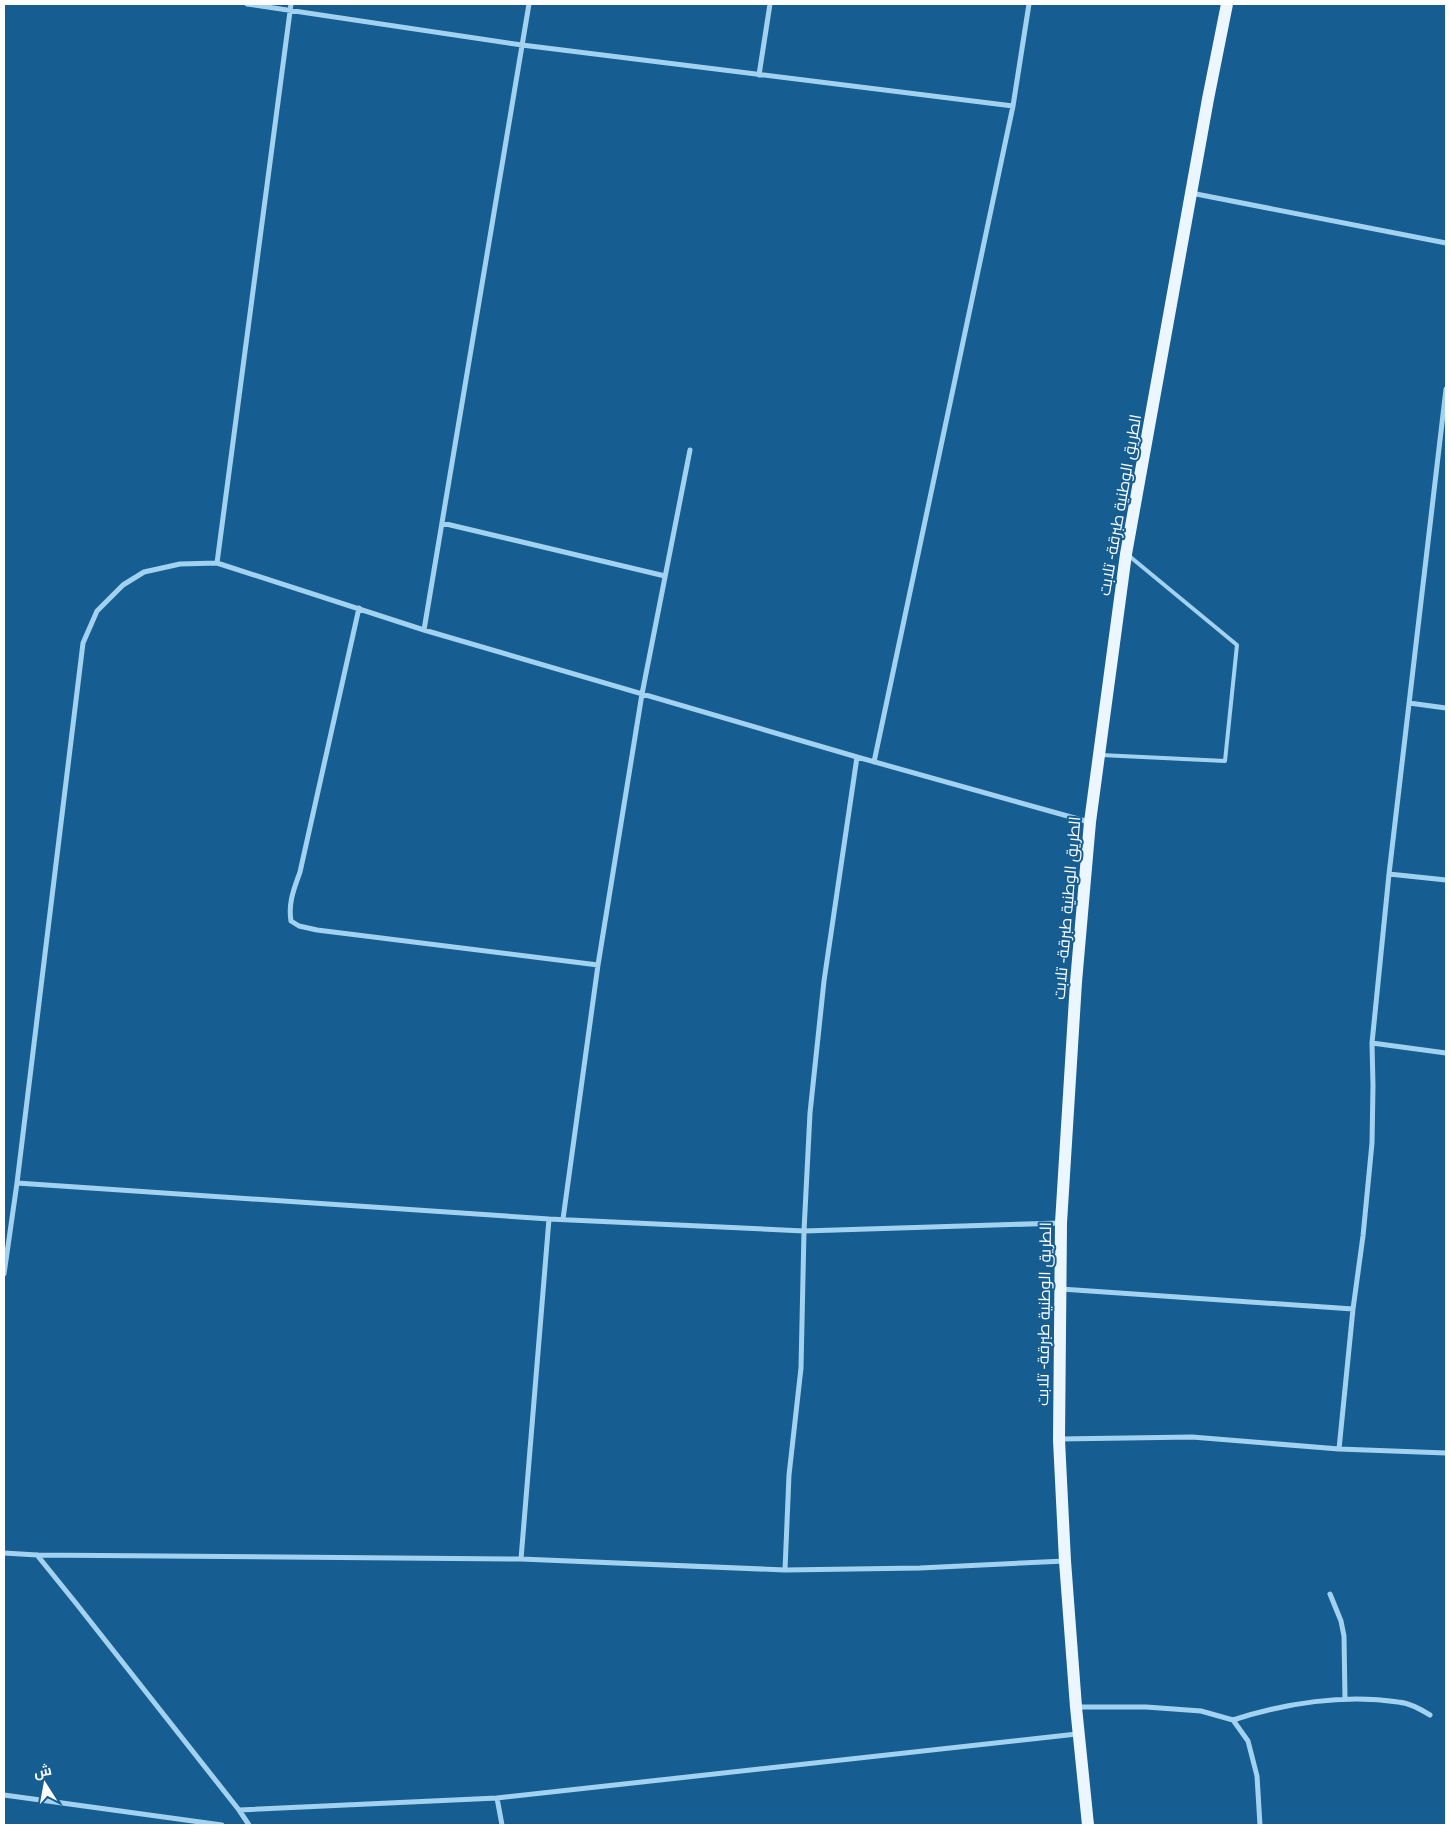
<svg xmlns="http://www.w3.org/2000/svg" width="1450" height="1829" font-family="'Public Sans',Cairo,sans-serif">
	<rect width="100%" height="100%" fill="#165e91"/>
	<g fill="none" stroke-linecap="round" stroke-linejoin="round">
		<path stroke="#a3d2f0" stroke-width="4" d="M1101 755 1225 761 1237 645 1128 555"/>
		<path stroke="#a3d2f0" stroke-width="5" d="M247 4 522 45 1013 106
			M759 75 770 4
			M1191 193 1446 243
			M442 523 665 576
			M217 563 291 4
			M359 608 300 872C294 889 288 903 291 921L299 926 317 930 598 965
			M424 630 529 4
			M1409 703 1446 708
			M874 762 1013 106 1029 4
			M1389 874 1446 880
			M1372 1043 1446 1053
			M17 1183 549 1219 804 1231 1060 1223
			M563 1219 598 965 642 694 690 450
			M4 1274 17 1183 83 643 97 611 123 585 144 572 180 564 217 563 424 630 857 757 1089 822
			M1061 1289 1353 1309
			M1060 1439 1192 1437 1339 1449 1446 1453
			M1339 1449 1353 1309 1363 1236 1372 1143 1373 1086 1372 1043 1389 874 1446 389
			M4 1553 37 1555 521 1559 785 1570 920 1568 1065 1561
			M37 1555 75 1602 239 1810 249 1825
			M521 1559 549 1219
			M785 1570 789 1475 801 1368 804 1231 810 1113 824 981 857 757
			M1330 1594 1341 1621 1344 1636 1345 1699
			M1076 1707H1146L1201 1711 1233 1720 1248 1741 1257 1776 1260 1825
			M1233 1720C1285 1703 1344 1694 1398 1702 1410 1703 1420 1709 1430 1715
			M4 1795 222 1825
			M497 1798 502 1825
			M239 1810 497 1798 1077 1734"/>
		<path stroke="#ecf6ff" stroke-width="12" d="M1088 1825 1076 1707 1065 1561 1059 1440 1061 1223 1076 982 1090 822 1126 554 1208 99 1227 4"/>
	</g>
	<g text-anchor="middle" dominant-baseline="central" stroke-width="4" stroke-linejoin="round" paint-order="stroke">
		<g font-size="16" fill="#fff" stroke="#165e91">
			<text transform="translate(1120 505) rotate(-80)">الطريق الوطنية طبرقة - تلابت</text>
			<text transform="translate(1067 908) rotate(-85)">الطريق الوطنية طبرقة - تلابت</text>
			<text transform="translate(1044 1314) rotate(-89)">الطريق الوطنية طبرقة - تلابت</text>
		</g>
	</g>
	<rect width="1450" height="1829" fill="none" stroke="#ffffff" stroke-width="10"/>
	<g transform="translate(45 1784) rotate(349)" stroke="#165e91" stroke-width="4" paint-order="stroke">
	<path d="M0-4L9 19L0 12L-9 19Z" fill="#ffffff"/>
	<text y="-8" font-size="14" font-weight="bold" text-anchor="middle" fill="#ffffff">ش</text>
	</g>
</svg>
